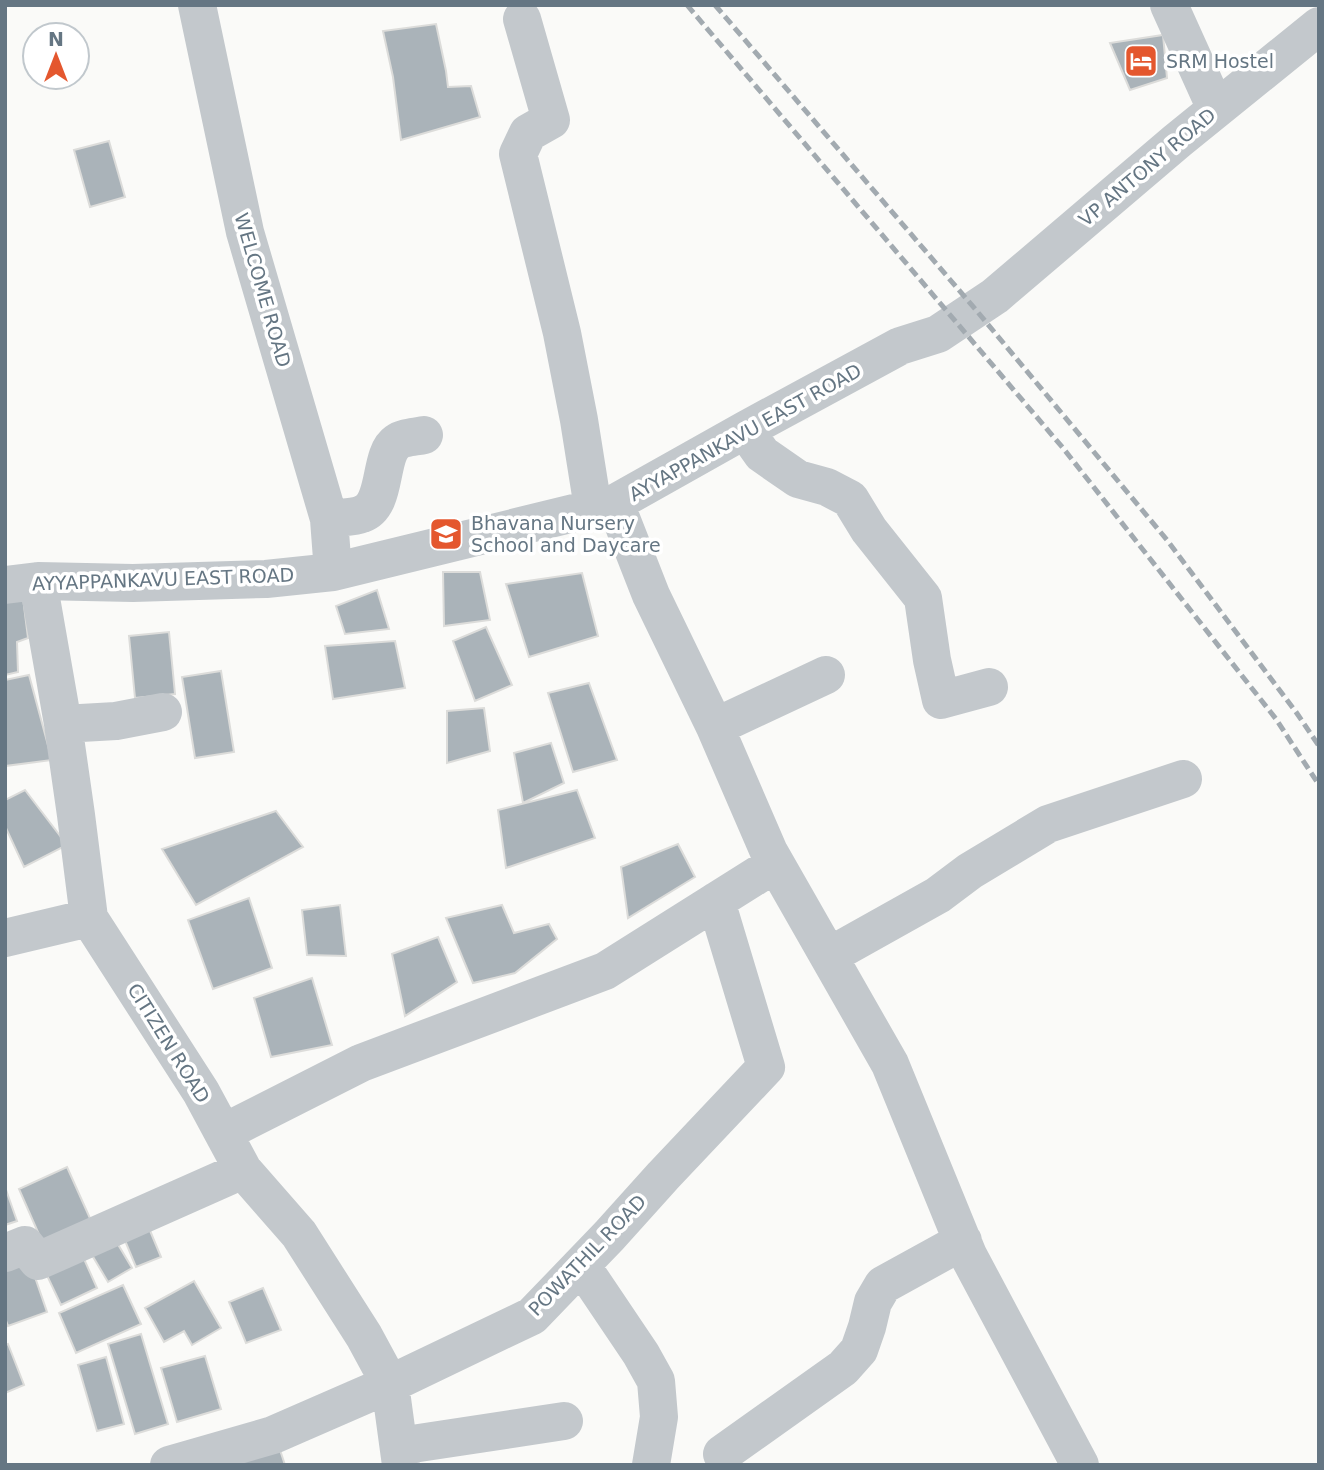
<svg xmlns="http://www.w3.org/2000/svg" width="1324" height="1470" font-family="'DejaVu Sans',sans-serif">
	<rect width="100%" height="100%" fill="#fafaf8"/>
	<path fill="#aab3b9" stroke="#dcdcda" stroke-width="2" d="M436 24 446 71 448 87 471 86 480 117 401 140 393 77 383 31Z
		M1163 35 1167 78 1130 90 1110 43Z
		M109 141 125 197 90 207 74 150Z
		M443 572H480L490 620 444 626Z
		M582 573 598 636 529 657 506 584Z
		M22 590 28 638 17 642 18 672 5 675V592Z
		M377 590 389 629 345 634 336 606Z
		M486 627 512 685 475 701 453 641Z
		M169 632 175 694 135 698 129 636Z
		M395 641 405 688 333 699 325 646Z
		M221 671 234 752 195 758 182 677Z
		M29 675 52 760 5 766V680Z
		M589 683 617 760 573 772 548 693Z
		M484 708 490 751 447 763V711Z
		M551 743 564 783 523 803 514 753Z
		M25 790 67 845 24 867 5 826V800Z
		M577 790 595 838 506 868 498 810Z
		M276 811 303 847 196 905 162 849Z
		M678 844 695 877 628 918 621 867Z
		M249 898 272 968 213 989 188 920Z
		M340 905 346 956 307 955 302 910Z
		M502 905 514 933 549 924 557 939 515 973 473 983 446 918Z
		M438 937 457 982 405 1016 392 954Z
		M312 978 332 1045 271 1057 254 998Z
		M67 1167 93 1225 44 1246 19 1189Z
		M5 1187 17 1221 5 1225Z
		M146 1221 161 1257 136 1267 121 1231Z
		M113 1236 132 1268 108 1282 89 1250Z
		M80 1250 97 1288 61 1305 43 1267Z
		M27 1254 47 1312 8 1326 5 1318V1262Z
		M194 1281 221 1328 192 1345 184 1331 164 1342 145 1308Z
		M123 1285 141 1324 76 1353 59 1313Z
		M263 1288 281 1330 246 1343 229 1302Z
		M141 1334 168 1424 135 1434 108 1344Z
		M8 1344 24 1385 5 1393V1345Z
		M205 1356 221 1409 177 1422 161 1368Z
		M106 1357 124 1424 97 1431 78 1365Z
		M278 1444 285 1465H212Z"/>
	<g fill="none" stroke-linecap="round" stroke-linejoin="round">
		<path stroke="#c3c8cc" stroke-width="38" d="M197 5 245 232 329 519 333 572
			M1169 5 1216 109
			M522 19 551 120 528 133 518 154 562 333 579 420 593 508
			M745 430 762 454 798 479 827 487 850 499 869 530 923 598 932 660 941 700 989 687
			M615 503 651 595 715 727 769 852 890 1064 968 1255 1080 1465
			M329 519C339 517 353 518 362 514 388 505 378 455 397 442 403 437 416 437 424 435
			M38 581 63 724 76 815 89 918 201 1092 243 1170 299 1234 364 1336 390 1384 401 1465
			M5 585 38 581 133 583 266 579 333 572 615 503 745 430 900 346 938 334 995 296 1177 141 1319 26
			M63 724 116 721 163 712
			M715 727 826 675
			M5 938 89 918
			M829 956 938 895 970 871 1048 824 1183 779
			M223 1133 361 1063 605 971 775 864
			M5 1253 25 1245 38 1261 243 1170
			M581 1265 641 1354 656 1381 659 1417 651 1465
			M399 1446 564 1421
			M722 1454 843 1368 859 1350 867 1327 873 1302 883 1285 963 1241
			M169 1465 273 1435 390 1384 532 1316 609 1236 663 1176 766 1067 716 901"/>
		<path stroke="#a2aab0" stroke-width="5" stroke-dasharray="10 5" stroke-linecap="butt" d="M687 5 1063 448 1276 719 1319 785
			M715 5 976 310 1167 540 1296 712 1319 746"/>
	</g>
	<defs>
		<symbol id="hotel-square" viewBox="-11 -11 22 22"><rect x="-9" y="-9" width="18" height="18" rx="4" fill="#e4572e" stroke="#fff"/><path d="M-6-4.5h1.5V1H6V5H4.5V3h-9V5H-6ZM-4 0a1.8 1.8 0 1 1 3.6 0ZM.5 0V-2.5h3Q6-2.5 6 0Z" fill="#fff"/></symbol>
		<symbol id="school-square" viewBox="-11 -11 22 22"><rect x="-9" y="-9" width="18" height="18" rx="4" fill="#e4572e" stroke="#fff"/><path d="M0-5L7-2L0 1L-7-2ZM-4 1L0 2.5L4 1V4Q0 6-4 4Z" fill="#fff"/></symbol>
	</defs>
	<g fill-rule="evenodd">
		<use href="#hotel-square" x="1122" y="42" width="38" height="38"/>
		<use href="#school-square" x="427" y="515" width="38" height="38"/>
	</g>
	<g text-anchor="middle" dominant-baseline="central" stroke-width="7" stroke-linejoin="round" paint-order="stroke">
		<g font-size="19" fill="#657683" stroke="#fff" text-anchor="start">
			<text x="1166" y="61">SRM Hostel</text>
			<text x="471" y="523">Bhavana Nursery<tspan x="471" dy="22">School and Daycare</tspan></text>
		</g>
		<g font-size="19" fill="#657683" stroke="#fff">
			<text transform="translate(1147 167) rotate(-40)">VP ANTONY ROAD</text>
			<text transform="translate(263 290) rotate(74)">WELCOME ROAD</text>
			<text transform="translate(745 432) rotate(-29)">AYYAPPANKAVU EAST ROAD</text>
			<text transform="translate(163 579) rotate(-2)">AYYAPPANKAVU EAST ROAD</text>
			<text transform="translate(169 1043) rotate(58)">CITIZEN ROAD</text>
			<text transform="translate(587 1255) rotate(-46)">POWATHIL ROAD</text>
		</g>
	</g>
	<rect width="1324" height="1470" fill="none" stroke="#657683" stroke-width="14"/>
	<g transform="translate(56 56)"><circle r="33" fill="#ffffff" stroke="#c1c8cd" stroke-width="2"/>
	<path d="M0-5L12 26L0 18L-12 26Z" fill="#e4572e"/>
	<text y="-10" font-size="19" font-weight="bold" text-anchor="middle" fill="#657683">N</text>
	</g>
</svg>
